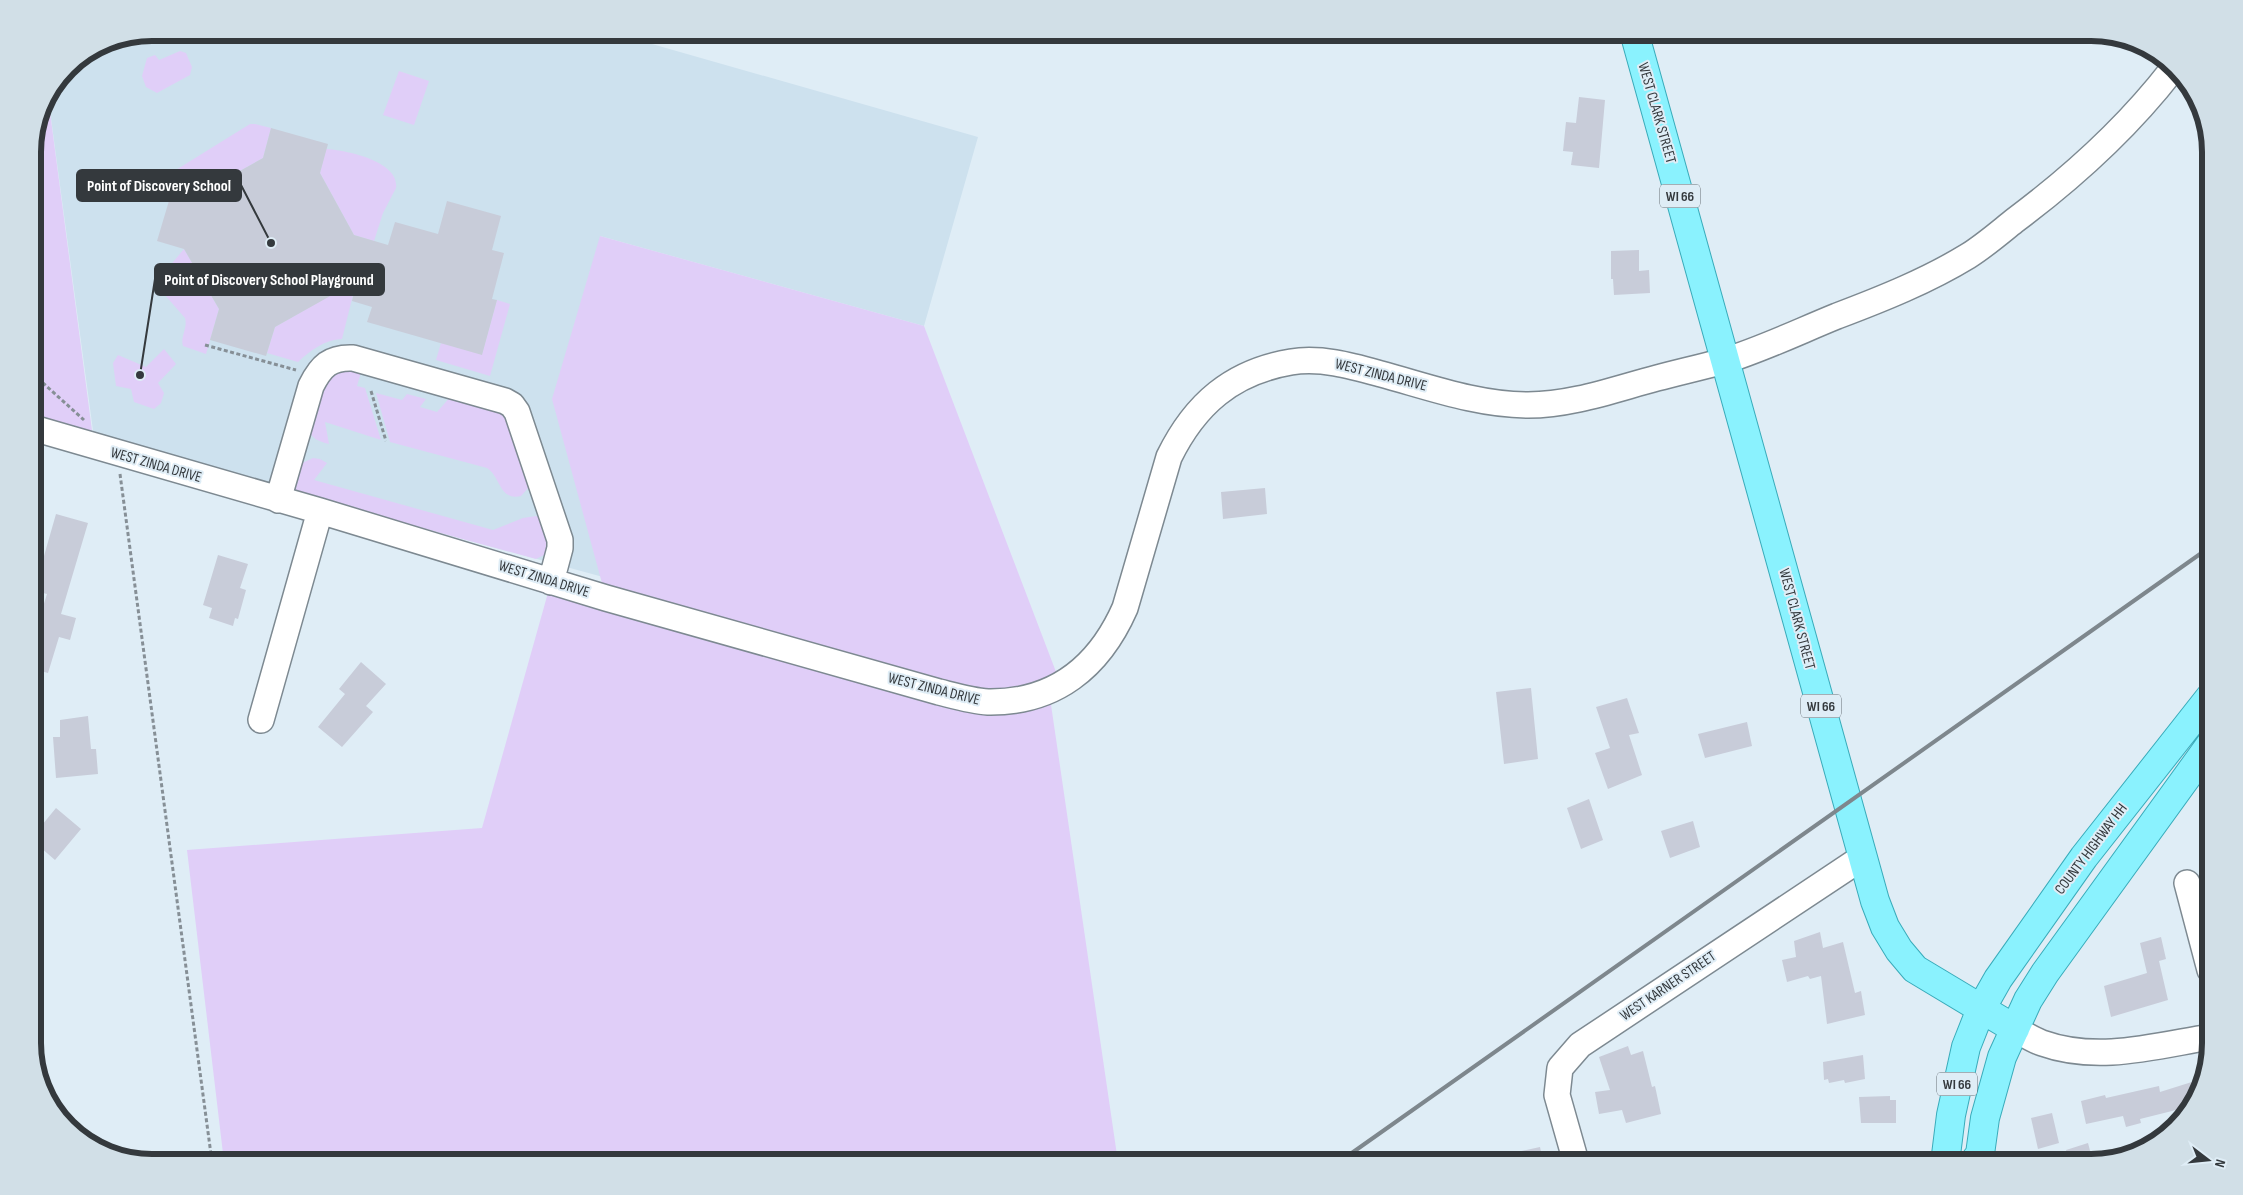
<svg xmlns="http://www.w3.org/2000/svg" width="2243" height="1195" font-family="'Sofia Sans Condensed',sans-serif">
	<rect width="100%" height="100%" fill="#dfedf6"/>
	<path fill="#cde1ee" d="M610 32 978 137 924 326 600 236 603 577 94 438 48 96 68 67 107 42 153 33Z"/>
	<path fill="#e0cef8" d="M180 51 186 53 192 67 190 75 157 93 146 87 142 76 147 58 155 55 159 60Z
		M399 71 429 81 414 125 383 115Z
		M48 97 93 438 33 422V145L42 106Z
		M250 124H255L271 128 263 158 202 192 174 184 173 188 163 186 167 176 171 173Z
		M326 149C345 150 400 161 396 188L383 213 374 241 354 235 320 173Z
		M600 236 924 326 1061 685 1049 691 1118 1162H224L187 850 482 828 551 582 606 598 552 399Z
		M184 249 219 309 206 354 183 346C180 337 188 328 185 318L157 286 158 280Z
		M338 291 353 295 342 339C324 340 311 350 298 362L267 353 275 327Z
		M497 300 510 304 490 376 436 360 441 343 482 354Z
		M164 349 176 364 158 383 164 393 161 403 154 409 134 402 131 389 116 386 113 363 118 355 146 367Z
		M333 369H362L357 386 365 388 381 440 325 422 329 444C318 441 312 439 308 429L318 385Z
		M376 393 402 400 407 394 426 399 420 407 437 412 452 395 504 410 529 487 521 496C499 501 501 477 487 468L390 442Z
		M313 458 320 459 327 463 314 480 493 530 523 518 536 516 541 519 552 538 548 553 536 559 295 493 293 489 298 465Z"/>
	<path fill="#c8ccd9" d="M1579 97 1605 100 1599 168 1571 165 1573 152 1563 151 1566 122 1576 123Z
		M271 128 328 144 320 173 354 235 388 245 395 222 438 234 447 201 501 216 492 250 504 253 492 299 497 300 482 355 367 322 372 307 352 301 357 281 275 327 266 356 210 340 219 309 184 249 157 241 174 184 202 192 263 158Z
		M1639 250V271L1649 270 1650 293 1614 295 1613 279H1611V251Z
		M1265 488 1267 514 1223 519 1221 492Z
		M56 514 88 523 61 614 76 618 70 640 59 637 48 673 33 669V625L37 626 47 594 39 592 43 579 33 576 39 554 44 556Z
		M218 555 248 564 240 588 246 590 238 619 235 618 233 626 209 618 212 608 203 605Z
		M361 662 386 684 366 706 373 712 342 747 318 727 345 694 339 689Z
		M1531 688 1538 759 1504 764 1496 692Z
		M1627 698 1639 733 1629 735 1642 775 1608 789 1595 753 1610 748 1596 707Z
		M88 716 91 749H96L98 774 56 778 53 737H60V720Z
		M1747 722 1752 746 1705 758 1698 734Z
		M1589 799 1603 840 1581 849 1567 808Z
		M56 808 81 829 55 860 33 841V836Z
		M1693 821 1700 847 1670 858 1661 831Z
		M1820 932 1823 948 1843 942 1855 993 1861 991 1865 1015 1827 1024 1821 976 1810 979 1808 976 1787 982 1782 960 1796 957 1794 941Z
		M2161 937 2166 959 2159 961 2168 1000 2111 1017 2104 986 2147 973 2140 943Z
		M1628 1046 1631 1055 1643 1051 1652 1087 1655 1086 1661 1114 1626 1123 1622 1110 1599 1114 1595 1092 1610 1090 1599 1057Z
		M1863 1055 1865 1079 1845 1083 1844 1080 1829 1083 1828 1079 1824 1080 1823 1062Z
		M2195 1081 2198 1096 2188 1107 2140 1119 2141 1123 2126 1127 2123 1116 2086 1124 2081 1101 2105 1095 2106 1098 2159 1086 2160 1092Z
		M1890 1096V1100H1896V1123H1861L1859 1097Z
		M2052 1113 2059 1143 2038 1149 2031 1118Z
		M2088 1143 2093 1162H2069L2066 1150Z
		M1540 1147 1543 1162H1500L1499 1156Z"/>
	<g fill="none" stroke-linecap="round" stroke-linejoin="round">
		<defs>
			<path id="minor" d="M33 428 320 511 606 598 939 692C955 696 972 701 988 702 1055 703 1099 667 1125 608L1169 457C1195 404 1232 372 1291 362 1321 357 1352 366 1381 374 1429 387 1478 405 1528 405 1572 405 1615 389 1657 378 1680 372 1702 367 1724 361 1763 349 1800 331 1837 316 1882 299 1927 281 1968 256 1984 246 1999 233 2014 221 2073 177 2127 128 2172 70
				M278 500 311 386C321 366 330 357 353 358L505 401 512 405 517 412 560 540V548L551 582
				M261 720 320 511
				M2187 883 2210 970
				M2015 1029C2024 1034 2033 1040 2042 1043 2098 1063 2155 1046 2210 1037
				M1576 1162 1557 1095 1560 1068 1580 1045 1863 857"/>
			<path id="major" d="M1634 32 1875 901 1885 927 1899 950 1915 969 2015 1029
				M1948 1162 1946 1155 1951 1115 1966 1047 1981 1009 1998 979 2084 857 2210 697
				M1974 1162 1980 1154 1985 1118 2002 1057 2028 1000 2045 973 2210 745"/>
		</defs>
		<use href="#minor" stroke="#7d8991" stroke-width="28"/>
		<use href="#major" stroke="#39abba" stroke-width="30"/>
		<path stroke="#868f96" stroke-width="3" stroke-dasharray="4 2.5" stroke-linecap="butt" d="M205 345 296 370
			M33 374 84 420
			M371 391 386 441
			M120 474 212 1162"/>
		<use href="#minor" stroke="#fff" stroke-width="25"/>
		<use href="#major" stroke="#8af2fe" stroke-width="28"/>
		<path stroke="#7e878d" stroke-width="4" d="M1339 1162 2210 547"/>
	</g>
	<g text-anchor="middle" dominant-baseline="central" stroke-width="4" stroke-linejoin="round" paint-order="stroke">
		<g fill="#dfedf6" stroke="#676f74" stroke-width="1">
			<rect x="1660" y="184.5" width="40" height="23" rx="4"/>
			<rect x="1801" y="694.5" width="40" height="23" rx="4"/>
			<rect x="1937" y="1072.5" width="40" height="23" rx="4"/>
		</g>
		<g font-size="14" font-weight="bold" fill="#34393d">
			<text x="1680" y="196">WI 66</text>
			<text x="1821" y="706">WI 66</text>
			<text x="1957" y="1084">WI 66</text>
		</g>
		<g font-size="15" fill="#34393d" stroke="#dfedf6">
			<text transform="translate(1657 113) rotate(74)">WEST CLARK STREET</text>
			<text transform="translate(1381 375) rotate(14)">WEST ZINDA DRIVE</text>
			<text transform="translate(156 465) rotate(16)">WEST ZINDA DRIVE</text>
			<text transform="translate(544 579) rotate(17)">WEST ZINDA DRIVE</text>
			<text transform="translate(1797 619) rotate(75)">WEST CLARK STREET</text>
			<text transform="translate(934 689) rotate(14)">WEST ZINDA DRIVE</text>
			<text transform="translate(2091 849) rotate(-53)">COUNTY HIGHWAY HH</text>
			<text transform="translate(1668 986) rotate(-34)">WEST KARNER STREET</text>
		</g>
	</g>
	<path d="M0 0H2243V1195H0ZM152 41H2091A111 111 0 0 1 2202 152V1043A111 111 0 0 1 2091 1154H152A111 111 0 0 1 41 1043V152A111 111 0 0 1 152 41Z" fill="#d1dfe7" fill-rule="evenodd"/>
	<path fill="none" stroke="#34393d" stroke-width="6" d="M152 41H2091A111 111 0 0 1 2202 152V1043A111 111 0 0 1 2091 1154H152A111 111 0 0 1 41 1043V152A111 111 0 0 1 152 41Z"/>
	<path fill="none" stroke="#34393d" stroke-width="2" d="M271 243L241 185M140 375L155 279"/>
	<g fill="#34393d" stroke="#dfedf6" stroke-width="2">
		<circle cx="271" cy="243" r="5"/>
		<circle cx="140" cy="375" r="5"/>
	</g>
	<g fill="#34393d" stroke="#34393d" stroke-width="2">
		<rect x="77" y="170" width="164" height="31" rx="5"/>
		<rect x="155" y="264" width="229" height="31" rx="5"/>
	</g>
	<g font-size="16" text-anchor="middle" font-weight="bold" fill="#fff">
		<text x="159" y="191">Point of Discovery School</text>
		<text x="269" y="285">Point of Discovery School Playground</text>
	</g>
	<g transform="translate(2208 1160) rotate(106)" stroke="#dfedf6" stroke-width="4" paint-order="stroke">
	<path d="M0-4L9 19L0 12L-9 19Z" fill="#34393d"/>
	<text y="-8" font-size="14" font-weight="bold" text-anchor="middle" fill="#34393d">N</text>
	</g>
</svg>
